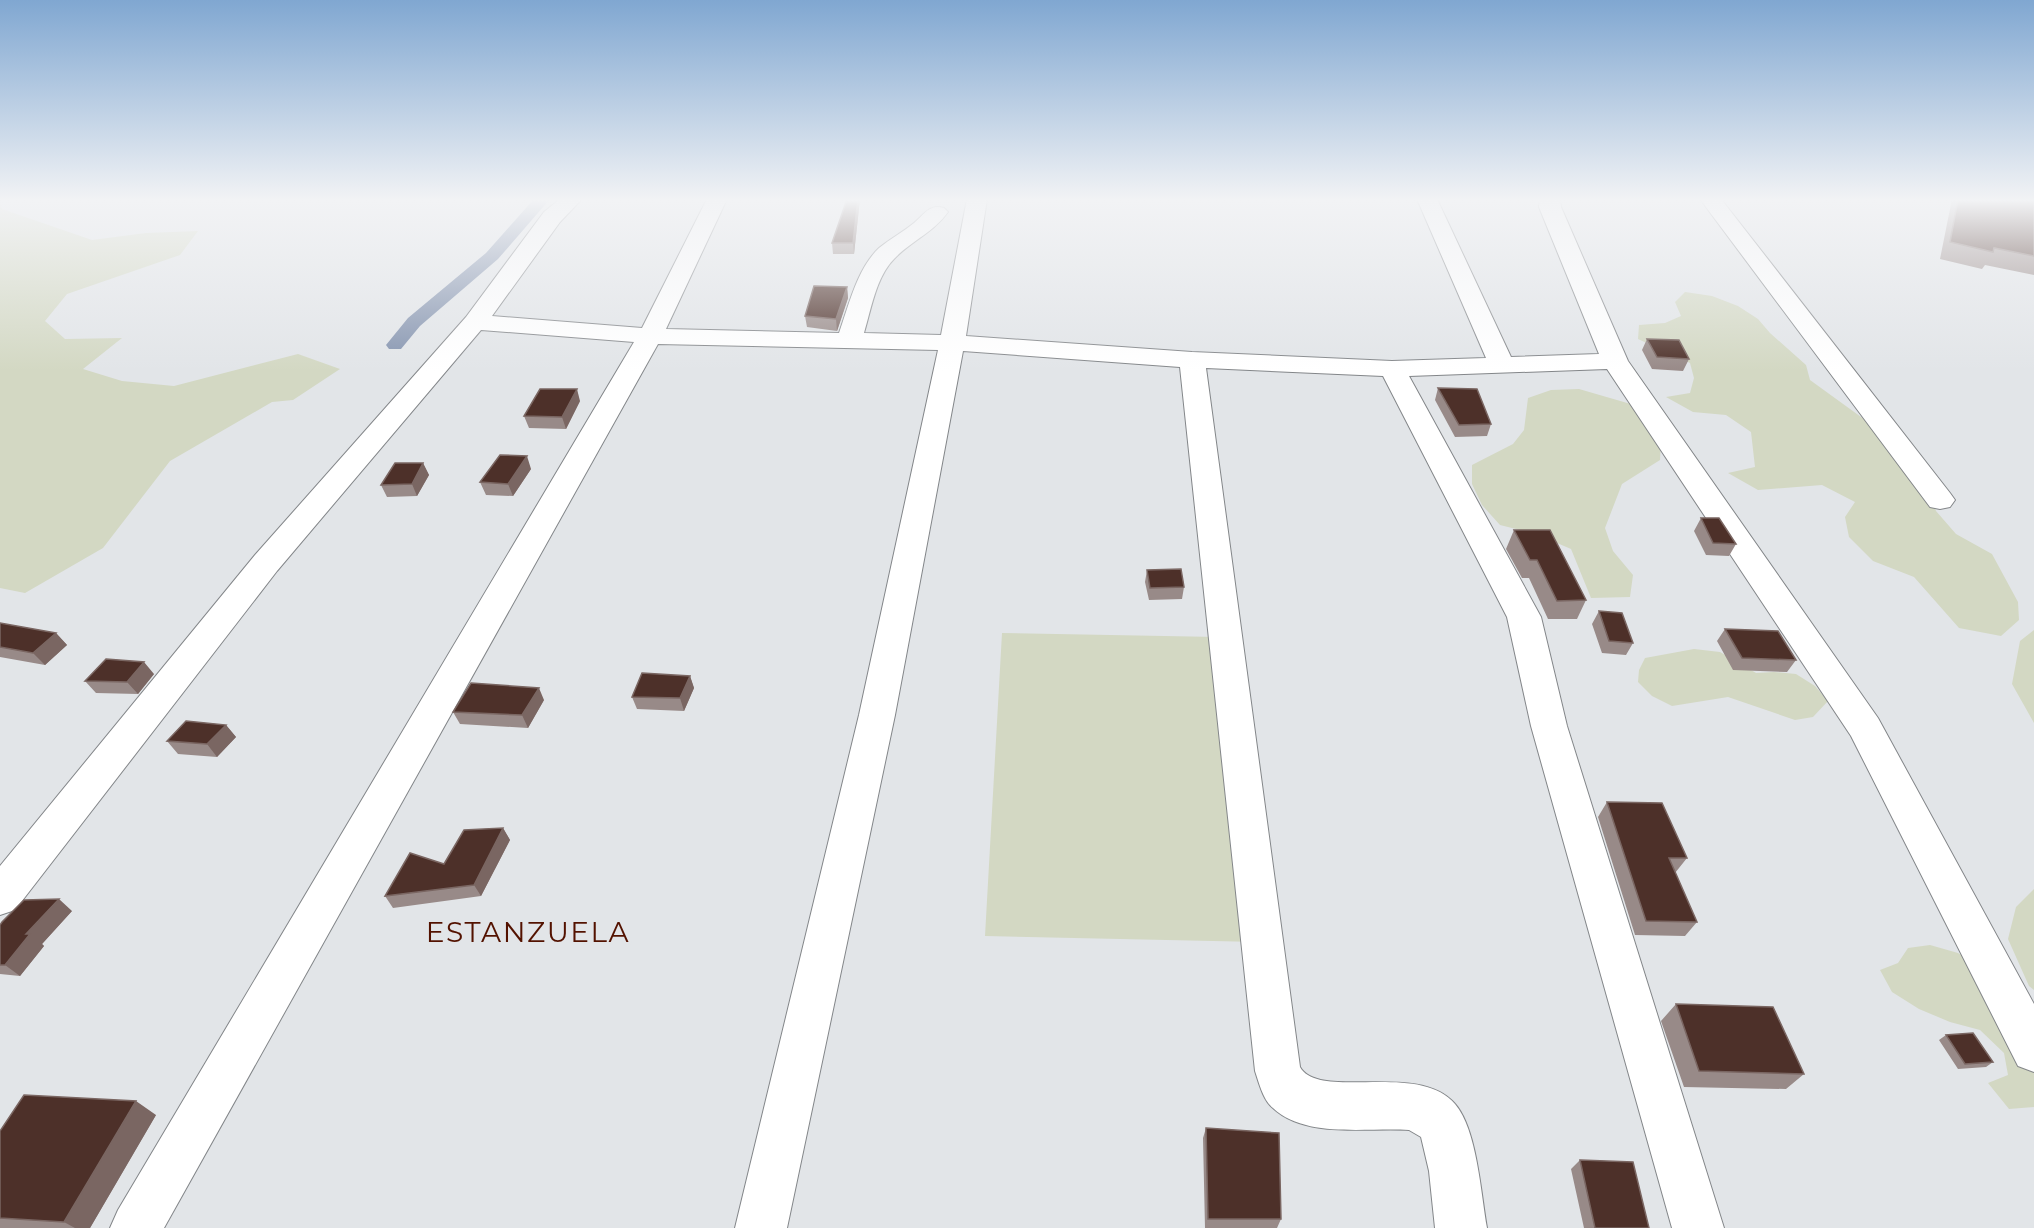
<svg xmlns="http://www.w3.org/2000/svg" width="2034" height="1228" font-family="Montserrat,sans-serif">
	<rect width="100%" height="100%" fill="#e2e5e8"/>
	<path fill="#d3d8c3" d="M0 204 2 209 92 240 146 233 198 231 180 255 67 294 45 321 65 339 122 338 83 369 122 381 174 386 298 354 340 369 293 400 272 402 170 461 103 548 25 593 0 588Z
		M1685 292 1712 296 1738 306 1758 319 1770 333 1806 365 1810 380 1879 430 1929 491 1936 511 1956 534 1992 554 2018 602 2019 620 2001 636 1959 628 1914 577 1873 561 1849 537 1845 517 1855 502 1822 485 1758 490 1728 473 1755 467 1751 432 1726 415 1693 412 1666 397 1690 393 1694 378 1690 363 1638 339 1639 325 1665 323 1681 316 1675 302Z
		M1579 389 1641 407 1661 442 1660 460 1622 484 1605 528 1613 551 1633 575 1630 597 1591 598 1571 549 1536 534 1500 525 1482 505 1472 484V465L1513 444 1524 430 1528 398 1551 390Z
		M2034 630V723L2012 684 2020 641Z
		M1002 633 1218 637 1259 942 985 936Z
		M1694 649 1720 652 1756 673 1774 672 1796 674 1815 686 1828 701 1813 717 1795 720 1728 697 1672 706 1652 696 1638 682 1639 670 1645 658Z
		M2034 889V990L2029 986 2008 939 2016 907Z
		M1930 945 1958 953 2012 985 2034 1014V1107L2009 1109 1988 1083 2008 1075 2004 1053 1980 1030 1950 1022 1919 1009 1892 992 1880 970 1898 963 1908 948Z"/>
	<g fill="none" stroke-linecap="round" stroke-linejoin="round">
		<path fill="#8594af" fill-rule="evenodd" d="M534 199H550L498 259 420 326 401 349H389L386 345 408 318 486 253Z"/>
		<defs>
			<path id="minor" d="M560 199H582L560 222 492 316 642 328 707 199H727L666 329 839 333C849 305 857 269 879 248 890 239 903 232 914 223 925 214 929 204 944 208L948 212C933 233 911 241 894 259 876 277 871 310 864 333L941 335 967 199H987L966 336 1192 352 1392 361 1486 358 1417 199H1437L1511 357 1599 354 1539 207 1540 199H1560L1561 207 1628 361 1878 718 2034 1004V1072L2018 1066 1851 736 1607 369 1409 376 1541 617 1567 726 1724 1228H1672L1531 726 1507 617 1383 376 1206 368 1300 1067C1319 1101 1419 1061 1455 1104 1477 1129 1481 1195 1487 1228H1435L1429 1171 1421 1137 1409 1130C1368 1127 1306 1139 1273 1108 1263 1100 1259 1083 1255 1071L1180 367 963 351 895 715 787 1228H735L859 715 938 350 658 344 164 1228H110L118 1210 634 342 481 330 277 571 15 910 0 915V866L255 555 466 317 544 212Z
				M1700 199H1721L1950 493 1955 500 1950 507 1940 509 1930 507Z"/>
		</defs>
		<use href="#minor" stroke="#838689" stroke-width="2"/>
		<use href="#minor" fill="#fff" fill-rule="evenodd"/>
	</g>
	<path fill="#988a88" d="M860 199 854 254H833L832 243Z
		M1952 199H2034V275L1985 265 1982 269 1940 259Z
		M847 287 848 298 837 331 807 327 805 316Z
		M1647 339 1689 359 1683 371 1652 369 1642 350Z
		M1438 388 1491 424 1487 436 1455 437 1435 400Z
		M580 401 566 429 529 428 524 416Z
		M423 463 429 475 417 496 387 497 381 485Z
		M531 469 513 496 486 495 480 482Z
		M1701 518 1736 544 1729 556 1706 555 1694 531Z
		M1514 530 1586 600 1577 619H1548L1529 578H1522L1506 549Z
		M1147 570 1184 587 1182 599 1149 600 1145 582Z
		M1599 611 1633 643 1626 655 1602 653 1592 624Z
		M0 623 56 633 67 645 45 665 0 657Z
		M1725 629 1796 660 1787 672 1733 670 1717 641Z
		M154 674 138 694 96 693 85 681Z
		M690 676 694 688 684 711 637 709 632 697Z
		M544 700 528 728 460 724 453 712Z
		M226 725 236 737 217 757 178 754 167 741Z
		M1607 802 1687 858 1675 873 1697 922 1685 936 1635 935 1598 817Z
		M503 828 510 840 481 896 393 908 385 896 444 864Z
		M72 911 42 944 44 946 20 976 0 974V925Z
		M1676 1004 1804 1074 1786 1089 1684 1087 1661 1021Z
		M1946 1035 1993 1062 1986 1067 1958 1069 1939 1040Z
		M156 1115 90 1228H0V1131Z
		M1206 1128 1281 1219 1277 1228H1205L1203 1138Z
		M1580 1160 1649 1228H1584L1571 1169Z"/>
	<path fill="#7a6662" d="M858 199H860L854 254 853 243Z
		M847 287 848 298 837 331 836 319Z
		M577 389 580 401 566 429 562 417Z
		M527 456 531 469 513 496 508 484Z
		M423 463 429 475 417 496 412 484Z
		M56 633 67 645 45 665 33 653Z
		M144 662 154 674 138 694 127 682Z
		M690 676 694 688 684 711 680 698Z
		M539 688 544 700 528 728 522 715Z
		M226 725 236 737 217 757 207 744Z
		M503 828 510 840 481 896 474 885Z
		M59 899 72 911 42 944 44 946 20 976 5 965 26 934Z
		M136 1101 156 1115 90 1228H75L64 1222Z"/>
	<path fill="#4d3029" stroke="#7a6662" stroke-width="1.5" d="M847 199H858L853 243H832Z
		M1958 199H2034V256L1994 248 1993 252 1950 242Z
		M814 286 847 287 836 319 805 316Z
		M1647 339 1679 340 1689 359 1657 357Z
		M1438 388 1477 389 1491 424 1459 425Z
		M540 389H577L562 417 524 416Z
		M500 455 527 456 508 484 480 482Z
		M395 463H423L412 484 381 485Z
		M1701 518H1719L1736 544 1713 543Z
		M1514 530H1550L1586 600 1557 601 1537 560H1530Z
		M1181 569 1184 587 1150 588 1147 570Z
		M1599 611 1622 613 1633 643 1609 641Z
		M0 623 56 633 33 653 0 647Z
		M1725 629 1778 631 1796 660 1742 658Z
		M106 659 144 662 127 682 85 681Z
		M642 673 690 676 680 698 632 697Z
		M471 683 539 688 522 715 453 712Z
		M186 721 226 725 207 744 167 741Z
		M1607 802 1662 803 1687 858H1669L1697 922 1646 921Z
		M503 828 474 885 385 896 410 853 444 864 464 830Z
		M59 899 26 934H30L5 965H0V925L2 922 24 900Z
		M1676 1004 1773 1007 1804 1074 1699 1071Z
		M1973 1033 1993 1062 1965 1064 1946 1035Z
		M24 1095 136 1101 64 1222 0 1218V1131Z
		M1206 1128 1279 1133 1281 1219H1208Z
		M1580 1160 1633 1162 1649 1228H1595Z"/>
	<linearGradient id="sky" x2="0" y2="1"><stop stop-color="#80a7d1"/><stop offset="0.54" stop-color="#f2f3f5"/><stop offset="1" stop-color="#f2f3f5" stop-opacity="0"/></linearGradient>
	<rect width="2034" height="371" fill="url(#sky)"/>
	<g text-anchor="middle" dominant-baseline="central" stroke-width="6" stroke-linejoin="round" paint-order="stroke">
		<g font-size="28" letter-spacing="1.5" fill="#531200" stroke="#e2e5e8">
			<text x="528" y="932">ESTANZUELA</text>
		</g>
	</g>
</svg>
